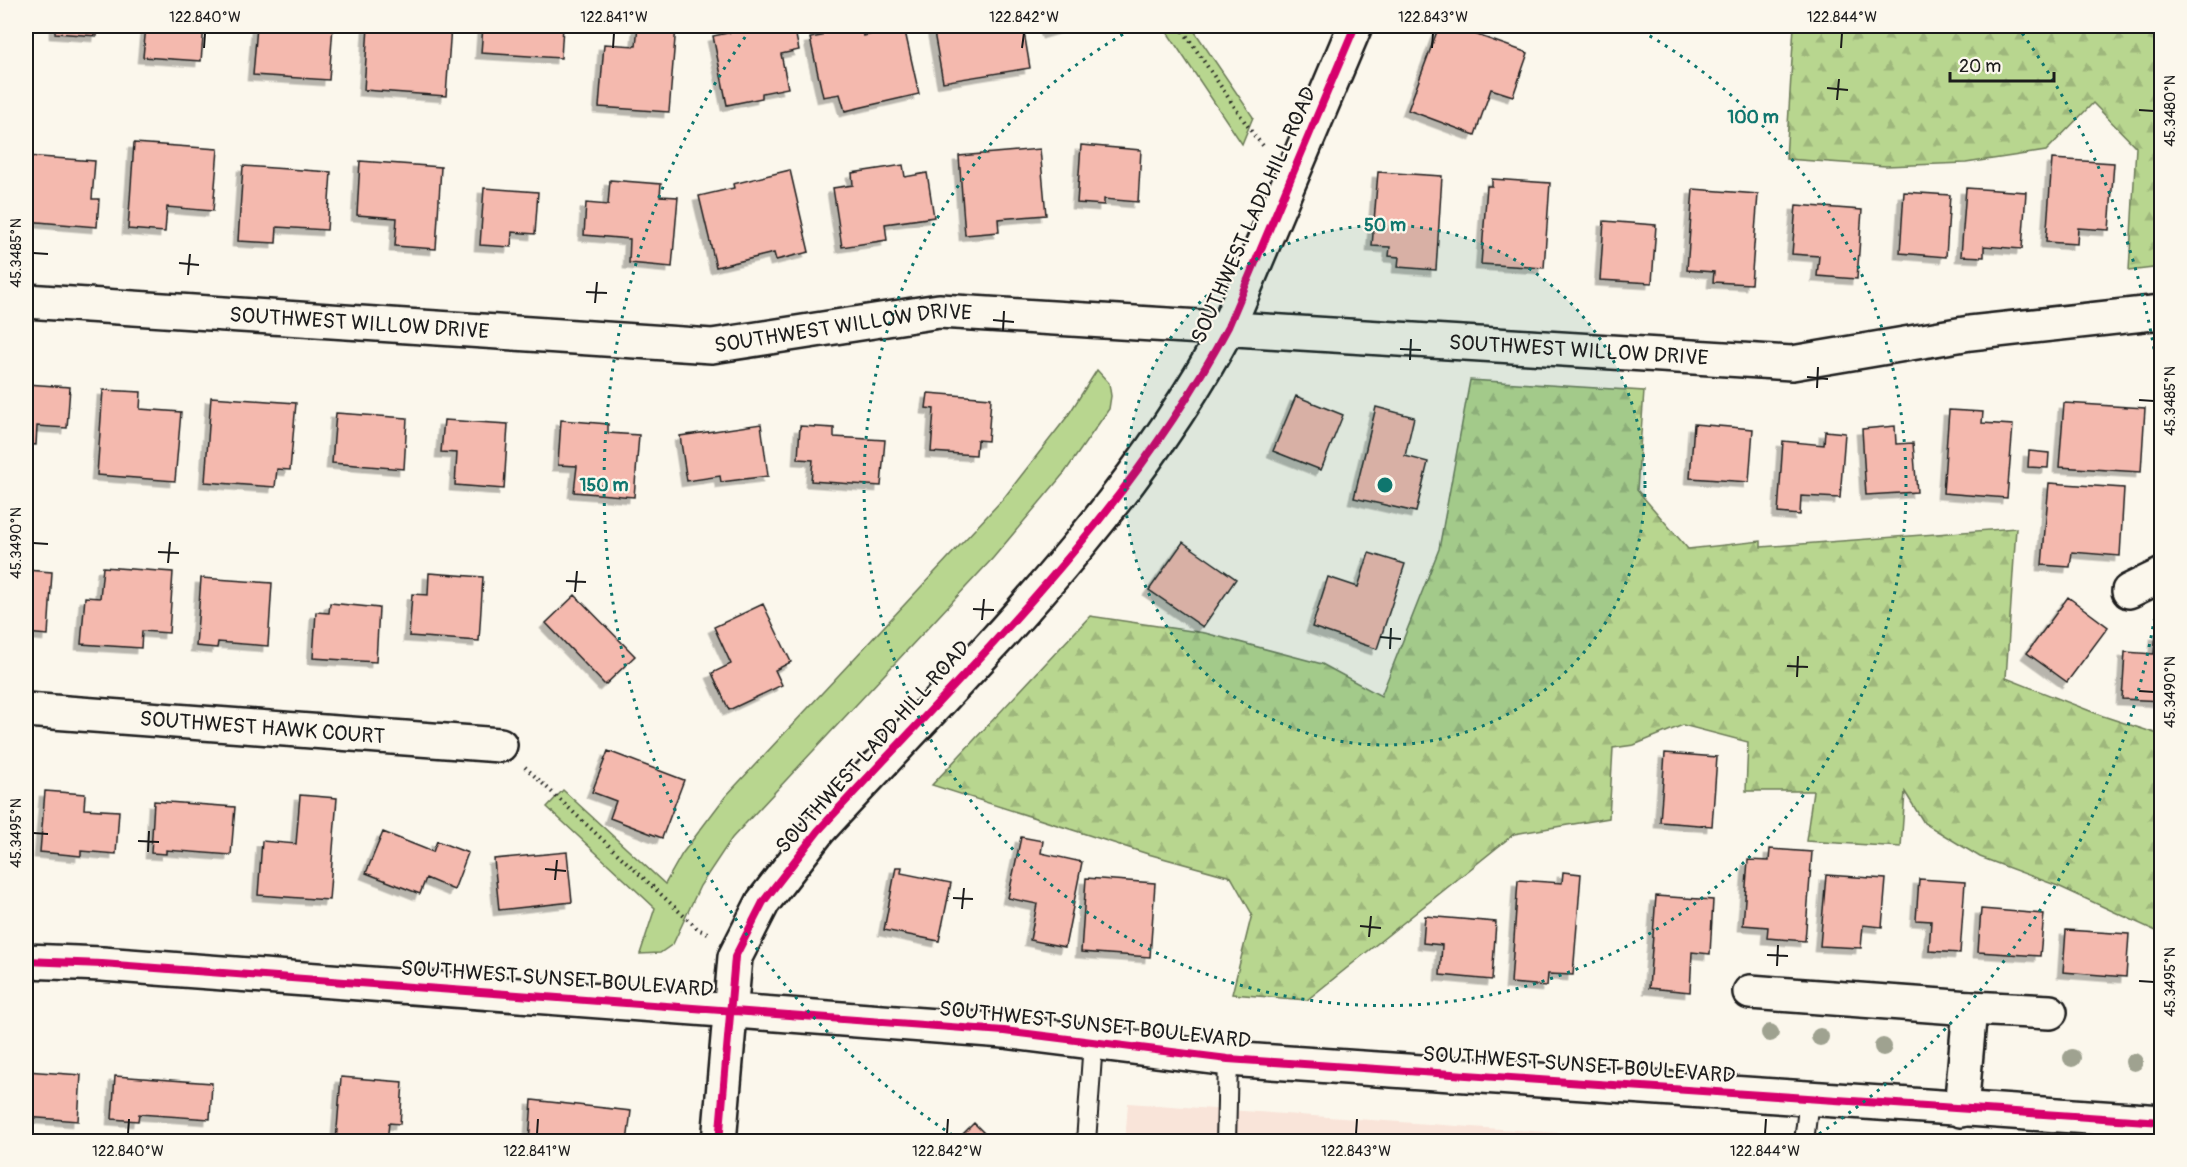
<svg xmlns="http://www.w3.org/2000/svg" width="2187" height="1167" font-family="Pangolin,sans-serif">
	<defs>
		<pattern id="forest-firs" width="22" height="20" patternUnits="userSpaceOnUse" patternTransform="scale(1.5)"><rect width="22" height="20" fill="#b8d68f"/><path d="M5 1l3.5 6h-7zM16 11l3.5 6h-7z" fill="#9eb77b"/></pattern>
		<filter id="shadow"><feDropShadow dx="-5.5" dy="5.5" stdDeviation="0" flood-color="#0004"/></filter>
	</defs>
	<rect width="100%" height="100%" fill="#fbf7ec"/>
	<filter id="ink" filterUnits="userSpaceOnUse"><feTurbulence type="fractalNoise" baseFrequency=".0167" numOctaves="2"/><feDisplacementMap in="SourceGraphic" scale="12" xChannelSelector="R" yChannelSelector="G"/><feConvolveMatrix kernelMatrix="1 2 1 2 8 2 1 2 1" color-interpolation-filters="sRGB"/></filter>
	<g filter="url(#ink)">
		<path fill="#f9e4d9" d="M1128 1103 1675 1141 1125 1142Z"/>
		<path fill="#b8d68f" stroke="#6a7956" stroke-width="1.5" d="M1163 26H1191L1253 117 1242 144Z
			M1097 370 1109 383 1111 396 1109 409 1065 472 993 558 732 838 700 886 673 944 660 953 640 954 655 908 547 807 563 790 665 884 682 854 725 797 1003 499 1067 417Z"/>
		<path fill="url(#forest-firs)" stroke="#6a7956" stroke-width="1.5" d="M1794 26H2161V267L2129 271 2136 147 2093 103 2046 151 1966 163 1886 166 1786 159Z
			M1470 380 1644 391 1637 490 1688 549 1761 541V547L2016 528 2006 678 2103 716 2161 735V931L2158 932 2058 886 1980 857 1924 823 1905 792 1901 847 1806 841 1813 791H1746L1748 742 1683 725 1634 745 1613 748 1609 818 1514 834 1307 1000 1232 994 1252 914 1231 877 1148 854 932 785 1090 616 1205 633 1322 664 1381 696 1439 549Z"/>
		<path fill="#f4b9ae" stroke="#1c1c1c" stroke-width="1.5" filter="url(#shadow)" d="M55 26H98L97 36 55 33Z
			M146 26H204L201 61 143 57Z
			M257 26H333L329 80 253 75Z
			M368 26H451L446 96 364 90Z
			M483 26H563L561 58 481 53Z
			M638 26H676L669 112 599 107 604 44 636 46Z
			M761 26H794L799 50 781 54 788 88 762 93V98L727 105 713 36Z
			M819 26H861L863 36 904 27 919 94 845 111 840 94 823 97 810 38 822 36Z
			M942 26H1023L1030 68 943 82 933 27Z
			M1045 26H1072L1048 33Z
			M1439 26H1452L1528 53 1513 96 1491 89 1475 135 1408 110Z
			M134 143 218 149 213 211 167 207 165 232 128 229Z
			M1081 145 1141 150 1138 202 1104 199V205L1077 203Z
			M1040 149 1046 215 998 219 999 232 965 235 959 156Z
			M26 156 95 161 92 199H99L97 227 26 221Z
			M2052 159 2114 163 2109 230 2078 228 2077 244 2046 242Z
			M360 161 441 167 436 249 395 246 397 218 357 215Z
			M903 165 905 177 927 173 934 217 885 224 887 240 842 247 833 188 853 185 852 173Z
			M243 166 331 172 327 230 277 227 276 243 238 241Z
			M790 170 809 252 776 260 774 253 716 267 699 196 734 188 733 184Z
			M1378 172 1442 176 1436 270 1398 267 1399 257 1389 256 1390 247 1372 246Z
			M1492 179 1550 183 1544 268 1481 264 1487 186H1492Z
			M610 180 661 184 660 196 678 197 672 267 629 263 630 239 584 235 586 203 608 205Z
			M484 188 538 192 535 234 512 232 511 247 480 245Z
			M1966 188 2026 192 2022 249 1984 246V257L1961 256Z
			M1693 189 1758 194 1751 284 1713 282 1714 272 1687 270Z
			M1904 192 1950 195 1946 257 1900 253Z
			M1796 205 1862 210 1857 279 1817 276 1819 256 1792 254Z
			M1604 221 1656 225 1652 283 1600 280Z
			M26 384 70 387 67 428 37 426 36 445 26 444Z
			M103 390 141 392 140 409 181 412 175 481 97 475Z
			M928 393 991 398 988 441 977 440 976 455 931 452 934 409 926 408Z
			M1296 396 1343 415 1321 470 1273 451Z
			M211 397 296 403 290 470 277 469 275 487 205 482Z
			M2064 403 2145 408 2141 472 2059 467Z
			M1376 407 1414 417 1405 456 1428 462 1416 512 1354 498Z
			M1949 410 1983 412 1982 423 2013 425 2007 498 1943 493Z
			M336 413 407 418 404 469 332 463Z
			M444 420 508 424 504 489 455 485 457 453 441 452Z
			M561 420 608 424V433L639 435 634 497 574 492 577 466 558 465Z
			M761 424 768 476 721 482 720 476 687 481 680 436Z
			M1694 424 1753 429 1749 482 1690 478Z
			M800 426 834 428V437L885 440 881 486 811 481 813 460 798 459Z
			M1895 426 1896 444 1913 443 1917 492 1866 495 1862 429Z
			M1825 431 1845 433 1840 498 1801 496 1800 515 1778 513 1783 441 1824 445Z
			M2029 451 2049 453 2048 468 2028 467Z
			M2049 483 2124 488 2120 556 2072 552 2070 567 2042 565Z
			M1183 542 1236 579 1203 627 1149 590Z
			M1369 553 1405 564 1377 649 1312 627 1328 577 1358 587Z
			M103 567 173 572 169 633 142 631 141 648 81 644 85 597 100 598Z
			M26 570 52 572 48 635 26 633Z
			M429 573 483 577 479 641 409 636 412 594 428 595Z
			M201 578 272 583 268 646 218 642 217 648 196 646Z
			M575 595 635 656 605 685 546 623Z
			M2068 597 2108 627 2067 682 2027 653Z
			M330 603 379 608 376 662 313 658 316 612 329 613Z
			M763 604 791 662 775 670 782 685 729 710 712 673 731 664 714 627Z
			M2156 634 2162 635V701L2122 699 2125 652 2154 654Z
			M608 751 684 780 662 838 610 818 616 801 592 792Z
			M1665 753 1717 757 1712 826 1660 822Z
			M45 791 85 794 84 809 119 811 116 854 81 851V856L40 852Z
			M300 795 337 798 329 900 258 895 262 841 296 844Z
			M154 801 235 807 231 855 166 850V854L151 853Z
			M383 832 433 852 437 841 468 853 454 890 426 878 420 894 366 873Z
			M1021 837 1043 841 1041 853 1082 862 1065 947 1030 940 1037 904 1008 898Z
			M1770 849 1812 852 1805 941 1767 938 1768 927 1743 925 1748 860 1769 861Z
			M567 852 572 902 499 910 494 859Z
			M896 867H902L901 873 951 883 939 941 884 930Z
			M1563 872 1581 874 1573 975 1548 974 1547 986 1511 983 1518 880 1562 883Z
			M1826 875 1886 879 1882 927 1863 925 1861 948 1820 946Z
			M1086 878 1155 883 1150 957 1081 952Z
			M1919 879 1965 882 1960 953 1929 951 1931 921 1916 920Z
			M1656 896 1713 900 1710 954 1692 952 1690 992 1649 988Z
			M1981 909 2044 914 2040 956 1978 952Z
			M1425 916 1496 922 1492 980 1440 975 1442 945 1423 943Z
			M2066 930 2129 934 2126 977 2063 972Z
			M26 1071 81 1075 78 1121 26 1117Z
			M115 1076 212 1083 210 1119 139 1114 138 1121 112 1119Z
			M341 1077 403 1082 400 1124 389 1123 387 1142H336Z
			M532 1100 631 1111 627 1142H529Z
			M974 1123 993 1142H955Z"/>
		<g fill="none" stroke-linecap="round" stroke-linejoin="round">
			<defs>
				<path id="service" d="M1086 1142 1093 1042
					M1226 1142 1228 1059
					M1804 1142 1809 1099"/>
				<g id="minor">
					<path id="s1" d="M26 301 712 346 939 311 1792 363 1970 333 2162 312"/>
					<path d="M2129 591 2162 575"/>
					<path id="s2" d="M26 710 500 745"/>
					<path d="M1750 992 1970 1008 1961 1110"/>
					<path d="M1970 1008 2050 1012"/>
				</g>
				<path id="tertiary" d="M719 1142 735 957 763 902 818 831C963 673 1127 518 1228 327L1355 26"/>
				<path id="secondary" d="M26 961 102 964 1004 1031 1228 1059 2162 1122"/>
			</defs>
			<use href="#service" stroke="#1c1c1c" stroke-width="22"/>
			<use href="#minor" stroke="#1c1c1c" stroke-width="38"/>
			<use href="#tertiary" stroke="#1c1c1c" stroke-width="38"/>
			<use href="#secondary" stroke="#1c1c1c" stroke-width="38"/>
			<path stroke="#1c1c1c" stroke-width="4" stroke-dasharray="1.5 4.5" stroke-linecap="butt" d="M1180 26 1253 134 1265 148
				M525 767 699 930 708 933"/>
			<use href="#service" stroke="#fbf7ec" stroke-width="18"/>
			<use href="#minor" stroke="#fbf7ec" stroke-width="33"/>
			<use href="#tertiary" stroke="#fbf7ec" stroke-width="33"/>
			<use href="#secondary" stroke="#fbf7ec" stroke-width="33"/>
			<defs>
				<path id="cycleway" d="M26 961 102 964 1004 1031 1228 1059 2162 1122
					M719 1142 735 957 763 902 818 831C963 673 1127 518 1228 327L1355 26"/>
			</defs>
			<use href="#cycleway" stroke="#fbf7ec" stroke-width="11"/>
			<use href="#cycleway" stroke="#d6006c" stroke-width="8"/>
		</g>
		<g fill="#9fa290">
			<circle cx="1770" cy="1033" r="9"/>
			<circle cx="1820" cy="1037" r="9"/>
			<circle cx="1883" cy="1047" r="9"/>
			<circle cx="2072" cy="1058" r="9"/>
			<circle cx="2134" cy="1062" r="9"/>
		</g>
	</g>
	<path fill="none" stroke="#1c1c1c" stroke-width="2" d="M204 48 205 33M613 48 614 33M1022 48 1024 33M1432 48 1433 33M1841 48 1842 33M1827 88 1848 90M1837 100 1839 79M2139 110 2154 111M33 253 48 254M179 263 199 265M188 275 190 254M586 292 607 293M595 303 597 282M993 320 1014 322M1003 331 1004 311M1400 349 1421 350M1410 360 1411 339M1807 377 1828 379M1817 388 1818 367M2139 400 2154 401M33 543 48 544M158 552 179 553M168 563 170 542M566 581 586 582M575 592 577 571M973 609 994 610M982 620 984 599M1380 637 1401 639M1390 649 1391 628M1787 666 1808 667M1797 677 1798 656M2139 691 2154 692M33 833 48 834M138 841 159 842M148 852 149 831M545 869 566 871M555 880 557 860M953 898 973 899M962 909 964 888M1360 926 1381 928M1369 937 1371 916M1767 955 1788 956M1777 966 1778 945M2139 981 2154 982M128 1134 129 1119M537 1134 538 1119M947 1134 948 1119M1356 1134 1357 1119M1765 1134 1766 1119"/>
	<circle cx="1385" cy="485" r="260" fill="#0f766e" fill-opacity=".12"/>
	<g fill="none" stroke="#0f766e" stroke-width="3" stroke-dasharray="3 6">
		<circle cx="1385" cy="485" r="260"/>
		<path d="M1634 27A521 521 0 1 1 1136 27"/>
		<path d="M2161 573A781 781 0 0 1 1810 1140M960 1140A781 781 0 0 1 753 26M2017 26A781 781 0 0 1 2161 397"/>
	</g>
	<g text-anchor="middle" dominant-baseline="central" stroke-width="4.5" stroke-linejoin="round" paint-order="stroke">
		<g font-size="21" fill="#1c1c1c" stroke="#fbf7ec">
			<text transform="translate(1254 215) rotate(-66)">SOUTHWEST LADD HILL ROAD</text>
			<text stroke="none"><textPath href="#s1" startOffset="334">SOUTHWEST WILLOW DRIVE</textPath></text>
			<text stroke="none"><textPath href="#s1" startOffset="820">SOUTHWEST WILLOW DRIVE</textPath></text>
			<text stroke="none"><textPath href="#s1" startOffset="1558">SOUTHWEST WILLOW DRIVE</textPath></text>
			<text stroke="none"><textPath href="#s2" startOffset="237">SOUTHWEST HAWK COURT</textPath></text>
			<text transform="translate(873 747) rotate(-48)">SOUTHWEST LADD HILL ROAD</text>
			<text transform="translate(557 979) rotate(4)">SOUTHWEST SUNSET BOULEVARD</text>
			<text transform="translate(1095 1025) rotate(6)">SOUTHWEST SUNSET BOULEVARD</text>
			<text transform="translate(1579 1065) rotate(4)">SOUTHWEST SUNSET BOULEVARD</text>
		</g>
	</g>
	<circle cx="1385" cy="485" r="9" fill="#0f766e" stroke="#fbf7ec" stroke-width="3"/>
	<g font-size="18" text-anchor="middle" font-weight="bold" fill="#0f766e" stroke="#fbf7ec" stroke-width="4.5" stroke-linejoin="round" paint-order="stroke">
		<text x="1753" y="123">100 m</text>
		<text x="1385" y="231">50 m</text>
		<text x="604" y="491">150 m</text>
	</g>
	<rect width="2187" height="1167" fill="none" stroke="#fbf7ec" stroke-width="66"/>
	<path d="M1950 72v9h104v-9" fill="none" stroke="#1c1c1c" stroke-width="3"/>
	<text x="1959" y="72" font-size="18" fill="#1c1c1c" stroke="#fbf7ec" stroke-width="4.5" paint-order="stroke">20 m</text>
	<rect x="33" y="33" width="2121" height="1101" fill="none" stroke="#1c1c1c" stroke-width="2"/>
	<g font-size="15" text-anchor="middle" fill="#1c1c1c">
		<text x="205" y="22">122.840°W</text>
		<text x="614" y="22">122.841°W</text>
		<text x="1024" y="22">122.842°W</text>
		<text x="1433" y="22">122.843°W</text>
		<text x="1842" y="22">122.844°W</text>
		<text transform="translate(2170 111) rotate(-90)" y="5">45.3480°N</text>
		<text transform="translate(16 253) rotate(-90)" y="5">45.3485°N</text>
		<text transform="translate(2170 401) rotate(-90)" y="5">45.3485°N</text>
		<text transform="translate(16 543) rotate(-90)" y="5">45.3490°N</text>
		<text transform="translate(2170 692) rotate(-90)" y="5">45.3490°N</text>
		<text transform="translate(16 833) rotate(-90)" y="5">45.3495°N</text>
		<text transform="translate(2170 982) rotate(-90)" y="5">45.3495°N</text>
		<text x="128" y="1156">122.840°W</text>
		<text x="537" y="1156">122.841°W</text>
		<text x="947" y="1156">122.842°W</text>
		<text x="1356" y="1156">122.843°W</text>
		<text x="1765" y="1156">122.844°W</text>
	</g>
</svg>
